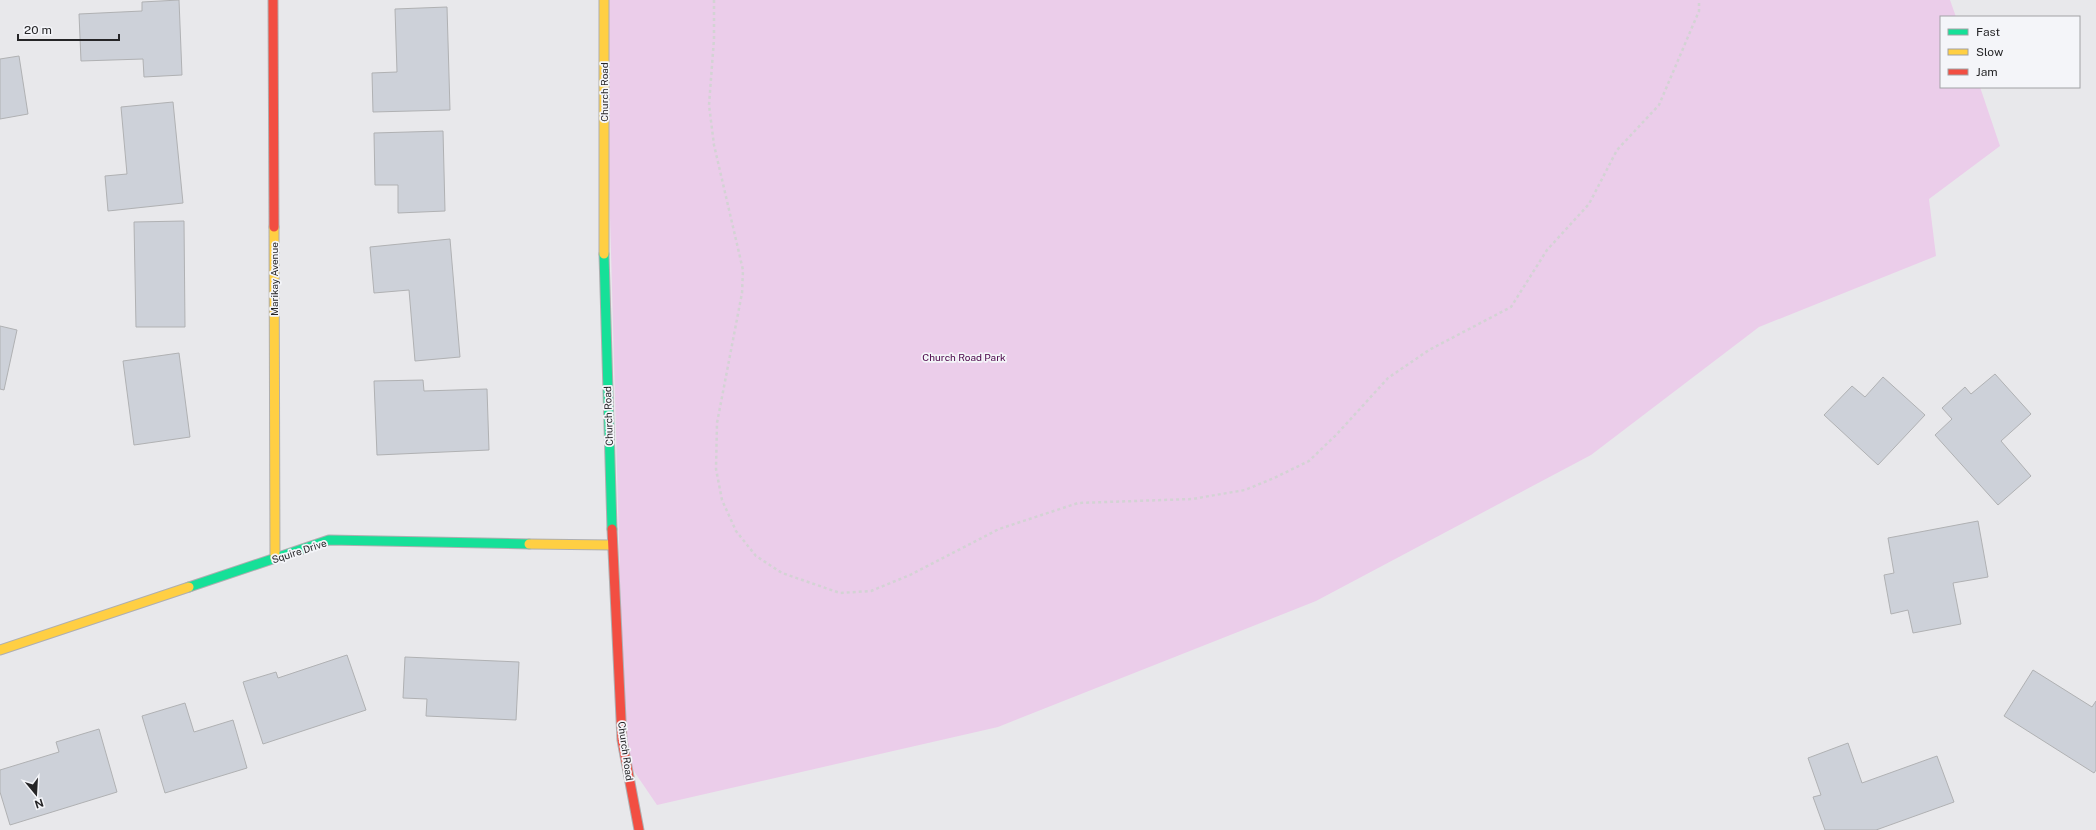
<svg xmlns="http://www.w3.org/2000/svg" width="2096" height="830" font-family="'Public Sans',sans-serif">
	<rect width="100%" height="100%" fill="#e8e8eb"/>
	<path fill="#ebcdea" d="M604 0H1950L1956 17H1941V87H1980L2000 146 1929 199 1936 256 1759 327 1591 455 1316 601 998 727 657 805 625 758Z"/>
	<path fill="#cdd1d9" stroke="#b0b1b3" d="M179 0 182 75 144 77 143 59 81 61 79 14 142 11V2Z
		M447 7 450 110 373 112 372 73 397 72 395 9Z
		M19 56 28 114 0 119V59Z
		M173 102 183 203 108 211 105 176 127 174 121 107Z
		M443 131 445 211 398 213V185H375L374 133Z
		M184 221 185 327H136L134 222Z
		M450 239 460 357 415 361 409 290 374 293 370 247Z
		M0 326 17 330 4 390 0 389Z
		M179 353 190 437 134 445 123 361Z
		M1995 374 2031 414 2001 441 2031 476 1998 505 1935 435 1952 419 1942 408 1965 387 1971 394Z
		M1883 377 1925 415 1878 465 1824 415 1852 386 1865 397Z
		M423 380 424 391 487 389 489 450 377 455 374 381Z
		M1978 521 1988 577 1953 583 1961 624 1913 633 1908 610 1891 614 1884 575 1894 573 1888 538Z
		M347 655 366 710 263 744 243 682 276 672 278 678Z
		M405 657 519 662 516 720 426 716 427 699 403 698Z
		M2033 670 2092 707 2096 701V770L2094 773 2004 716Z
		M185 703 194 732 233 720 247 768 165 793 142 716Z
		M99 729 117 792 10 825 0 792V770L59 752 56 742Z
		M1848 743 1862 783 1937 756 1954 802 1876 830H1825L1813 797 1821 795 1808 758Z"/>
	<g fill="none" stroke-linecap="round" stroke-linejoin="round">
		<defs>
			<path id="fast" d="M604 254 612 529
				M189 587 329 540 529 544"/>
			<path id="slow" d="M604 0V254
				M274 227 275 558
				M529 544 612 545
				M0 650 189 587"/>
			<path id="jam" d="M273 0 274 227
				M612 529 622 740 639 830"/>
		</defs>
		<use href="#fast" stroke="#aeaeb0" stroke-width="11"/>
		<use href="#slow" stroke="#aeaeb0" stroke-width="11"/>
		<use href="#jam" stroke="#aeaeb0" stroke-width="11"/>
		<path stroke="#d3d3d4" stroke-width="2.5" stroke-dasharray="3 3" stroke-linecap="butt" d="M714 0V39L709 105 714 145 743 270 742 293 717 423 716 469 722 500 736 531 756 556 782 573 840 593 871 591 910 575 999 529 1078 503 1192 499 1245 490 1274 478 1309 461 1337 434 1388 378 1429 350 1511 307 1547 250 1589 204 1617 150 1659 105 1699 11V0"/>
		<use href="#fast" stroke="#16e098" stroke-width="9"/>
		<use href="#slow" stroke="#ffcf43" stroke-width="9"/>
		<use href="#jam" stroke="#f24e42" stroke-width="9"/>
	</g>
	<g text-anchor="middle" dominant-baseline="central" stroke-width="3.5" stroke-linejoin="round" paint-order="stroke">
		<g font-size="10" fill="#252527" stroke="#f4f5f9">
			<text transform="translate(604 92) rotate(-90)">Church Road</text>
			<text transform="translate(274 279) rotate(-90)">Marikay Avenue</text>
			<text transform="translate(608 416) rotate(-92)">Church Road</text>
			<text transform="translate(299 551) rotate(-18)">Squire Drive</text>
			<text transform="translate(626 751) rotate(82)">Church Road</text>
		</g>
		<g font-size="10" fill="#480046" stroke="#f4f5f9">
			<text x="964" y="357">Church Road Park</text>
		</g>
	</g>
	<rect x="1940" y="16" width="140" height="72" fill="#f4f5f9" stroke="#a1a2a5"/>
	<rect x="1948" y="29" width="20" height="6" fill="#16e098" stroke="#a1a2a5"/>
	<text x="1976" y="36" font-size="12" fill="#252527">Fast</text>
	<rect x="1948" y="49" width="20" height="6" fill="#ffcf43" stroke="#a1a2a5"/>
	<text x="1976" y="56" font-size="12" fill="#252527">Slow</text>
	<rect x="1948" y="69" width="20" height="6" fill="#f24e42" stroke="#a1a2a5"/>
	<text x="1976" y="76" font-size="12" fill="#252527">Jam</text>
	<g transform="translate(36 794) rotate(162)" stroke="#f4f5f9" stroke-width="3" paint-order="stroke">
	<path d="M0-3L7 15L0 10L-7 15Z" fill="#252527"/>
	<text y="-6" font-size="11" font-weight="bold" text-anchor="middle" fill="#252527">N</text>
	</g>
	<path d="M18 34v6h101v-6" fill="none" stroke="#252527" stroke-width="2"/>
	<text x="24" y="34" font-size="12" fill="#252527" stroke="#f4f5f9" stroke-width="3" paint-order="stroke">20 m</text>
</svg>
